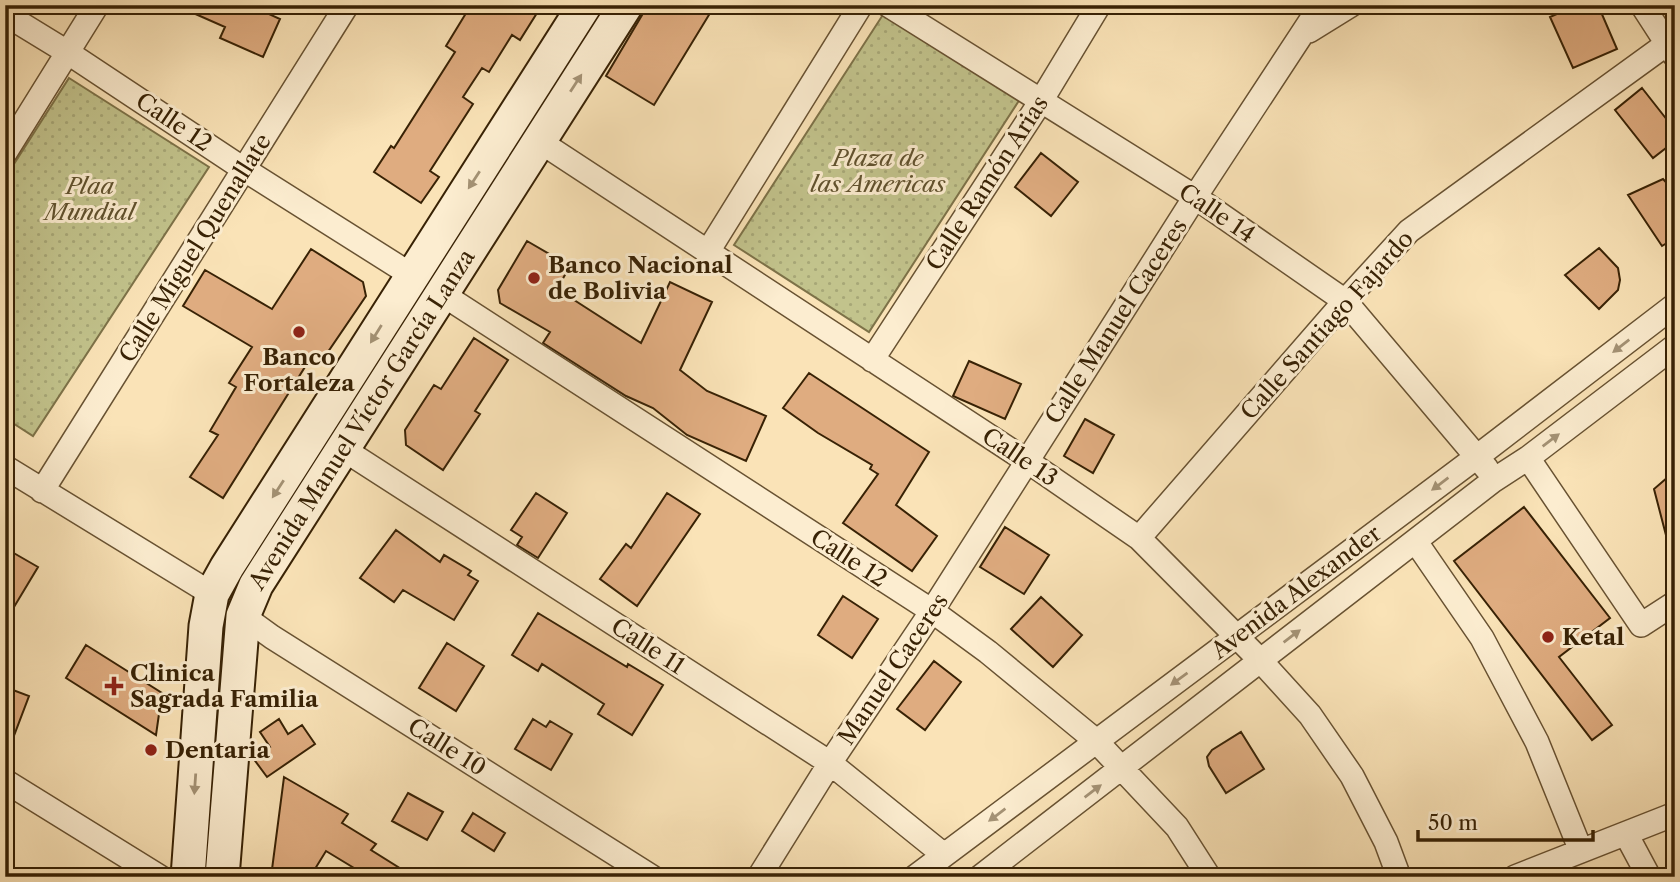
<svg xmlns="http://www.w3.org/2000/svg" width="1680" height="882" font-family="'Libre Caslon Text',serif">
	<defs>
		<pattern id="park-dots" width="8" height="8" patternUnits="userSpaceOnUse" patternTransform="scale(1.75)"><rect width="8" height="8" fill="#c2c38c"/><path d="M2 2h.1M6 6h.1" fill="none" stroke="#a7a777" stroke-width="1.8" stroke-linecap="round"/></pattern>
	</defs>
	<rect width="100%" height="100%" fill="#fae3b7"/>
	<filter id="stains"><feTurbulence type="fractalNoise" baseFrequency=".00286" numOctaves="4"/><feColorMatrix values="0 0 0 0 .2 0 0 0 0 .09 0 0 0 0 .02 0 0 0 .5 -.17"/></filter>
	<radialGradient id="worn" r=".72"><stop offset=".6" stop-color="#630" stop-opacity="0"/><stop offset="1" stop-color="#630" stop-opacity=".3"/></radialGradient>
	<path fill="url(#park-dots)" stroke="#7d7248" stroke-width="2" d="M886 10 1022 96 869 332 734 245Z
		M69 78 209 167 33 436 5 418V178Z"/>
	<path fill="#dfac80" stroke="#382205" stroke-width="2" d="M175 5H249L280 19 263 57 220 38 225 27Z
		M471 5H542L520 40 512 35 489 72 482 68 463 97 473 104 430 171 439 177 421 203 374 172 391 146 394 148 455 52 446 46Z
		M648 5H715L654 105 606 76Z
		M1577 5H1598L1617 49 1573 68 1550 17Z
		M1642 88 1675 130V141L1653 158 1615 110Z
		M1041 153 1078 182 1051 216 1015 187Z
		M1663 179 1675 192V238L1662 246 1628 195Z
		M527 241 570 266 557 289 641 343 670 282 712 302 680 370 707 391 766 416 746 461 687 435 653 408 626 396 543 343 550 332 500 303 498 290Z
		M1599 248 1618 268 1620 280 1618 290 1599 309 1565 275Z
		M311 249 363 282 366 296 319 365 310 359 223 498 190 477 218 435 210 431 236 387 229 383 252 347 183 306 205 270 272 309Z
		M474 338 508 360 475 411 480 414 443 470 406 445 405 430 434 385 441 389Z
		M969 361 1021 384 1005 419 953 396Z
		M809 373 929 452 896 505 937 536 912 571 843 523 878 474 870 469 872 465 818 433 783 408Z
		M1085 419 1114 435 1093 473 1064 456Z
		M1675 471V542L1668 543 1654 489Z
		M536 493 567 513 538 558 517 545 522 537 511 530Z
		M667 493 700 514 637 606 600 579 626 544 631 548Z
		M1524 507 1610 618 1559 657 1612 725 1592 740 1454 561Z
		M1005 527 1049 555 1024 594 980 567Z
		M396 530 440 562 444 555 471 571 468 575 478 581 454 620 403 590 394 602 360 578Z
		M5 548 38 567 5 622Z
		M843 596 878 619 852 658 818 635Z
		M1041 597 1082 635 1053 667 1011 629Z
		M538 613 627 667 628 664 663 685 632 735 598 714 604 704 542 664 538 671 512 655Z
		M447 643 484 666 456 711 419 688Z
		M86 645 162 693 156 735 66 678Z
		M934 661 961 682 925 730 897 709Z
		M5 687 29 696 7 754 5 753Z
		M279 719 288 734 302 725 315 744 267 777 253 758 270 747 260 732Z
		M533 719 546 727 550 721 572 734 551 770 515 749Z
		M1241 732 1264 769 1226 793 1209 766 1207 757 1212 750Z
		M284 777 348 814 342 823 376 844 371 850 414 877H369L326 851 310 877H271Z
		M408 793 443 812 427 840 392 821Z
		M473 813 505 833 494 851 462 831Z"/>
	<g fill="none" stroke-linecap="round" stroke-linejoin="round">
		<defs>
			<path id="street" d="M888 5 1195 197 1345 301 1487 469
				M1642 5 1675 56
				M5 14 67 52 245 170 413 276
				M1309 31 1351 5
				M539 141 1027 461 1139 538 1260 660 1310 715 1352 776 1386 842 1399 877
				M5 153 97 5
				M707 253 861 5
				M442 294 932 611 988 652 1095 740 1177 827 1209 877
				M872 360 1041 101 1099 5
				M343 449 830 763 944 855
				M1528 458 1641 625 1675 603
				M5 467 212 594
				M42 491 347 5
				M1139 538 1345 301 1409 231 1675 38
				M1416 542 1482 638 1537 742 1581 851
				M243 616 272 637 652 877
				M5 781 160 877
				M1626 834 1649 877
				M759 877 830 763 932 611 1195 197 1321 5
				M915 877 1478 456 1675 305
				M980 877 1494 480 1528 458 1675 346
				M1515 877 1675 814"/>
			<g id="secondary">
				<path d="M188 877 206 626 212 594 227 567 585 5"/>
				<path id="s1" d="M222 877 243 616 256 585 626 5"/>
			</g>
		</defs>
		<use href="#street" stroke="#685232" stroke-width="26"/>
		<use href="#secondary" stroke="#382205" stroke-width="37"/>
		<use href="#street" stroke="#fcedd0" stroke-width="23"/>
		<use href="#secondary" stroke="#fcedd0" stroke-width="33"/>
	</g>
	<defs><path id="oneway-solid" d="M-6-.8H1V-3.2L6.5 0L1 3.2V.8H-6Z" transform="scale(1.75)"/></defs>
	<g fill="#a49275">
		<use href="#oneway-solid" transform="translate(576 83) rotate(-57)"/>
		<use href="#oneway-solid" transform="translate(474 180) rotate(123)"/>
		<use href="#oneway-solid" transform="translate(376 334) rotate(122)"/>
		<use href="#oneway-solid" transform="translate(1621 346) rotate(142)"/>
		<use href="#oneway-solid" transform="translate(1551 440) rotate(-37)"/>
		<use href="#oneway-solid" transform="translate(1440 484) rotate(143)"/>
		<use href="#oneway-solid" transform="translate(278 489) rotate(123)"/>
		<use href="#oneway-solid" transform="translate(1292 636) rotate(-37)"/>
		<use href="#oneway-solid" transform="translate(1179 679) rotate(144)"/>
		<use href="#oneway-solid" transform="translate(195 784) rotate(94)"/>
		<use href="#oneway-solid" transform="translate(1093 791) rotate(-37)"/>
		<use href="#oneway-solid" transform="translate(997 815) rotate(143)"/>
	</g>
	<g fill="#8f2418" stroke="#fcedd0" stroke-width="2.5">
		<circle cx="534" cy="278" r="7"/>
		<circle cx="299" cy="332" r="7"/>
		<circle cx="1548" cy="637" r="7"/>
		<path d="M110.5 675.5h7v7h7v7h-7v7h-7v-7h-7v-7h7z"/>
		<circle cx="151" cy="750" r="7"/>
	</g>
	<g text-anchor="middle" dominant-baseline="central" stroke-width="6" stroke-linejoin="round" paint-order="stroke">
		<g font-size="23" fill="#382205" stroke="#fcedd0">
			<text transform="translate(174 122) rotate(34)">Calle 12</text>
			<text transform="translate(987 183) rotate(-57)">Calle Ramón Arias</text>
			<text transform="translate(1217 213) rotate(34)">Calle 14</text>
			<text transform="translate(195 248) rotate(-58)">Calle Miguel Quenallate</text>
			<text transform="translate(1116 321) rotate(-57)">Calle Manuel Caceres</text>
			<text transform="translate(1327 325) rotate(-48)">Calle Santiago Fajardo</text>
			<text stroke="none"><textPath href="#s1" startOffset="492">Avenida Manuel Víctor García Lanza</textPath></text>
			<text transform="translate(1020 457) rotate(34)">Calle 13</text>
			<text transform="translate(849 558) rotate(33)">Calle 12</text>
			<text transform="translate(1296 592) rotate(-37)">Avenida Alexander</text>
			<text transform="translate(648 646) rotate(33)">Calle 11</text>
			<text transform="translate(893 669) rotate(-56)">Manuel Caceres</text>
			<text transform="translate(447 747) rotate(32)">Calle 10</text>
		</g>
		<g font-size="23" font-style="italic" fill="#61522e" stroke="#fcedd0">
			<text x="878" y="158">Plaza de<tspan x="878" dy="26">las Americas</tspan></text>
			<text x="90" y="186">Plaa<tspan x="90" dy="26">Mundial</tspan></text>
		</g>
		<g font-size="23" font-weight="bold" fill="#382205" stroke="#fcedd0" text-anchor="start">
			<text x="548" y="265">Banco Nacional<tspan x="548" dy="26">de Bolivia</tspan></text>
			<text x="299" y="357" text-anchor="middle">Banco<tspan x="299" dy="26">Fortaleza</tspan></text>
			<text x="1562" y="637">Ketal</text>
			<text x="130" y="673">Clinica<tspan x="130" dy="26">Sagrada Familia</tspan></text>
			<text x="165" y="750">Dentaria</text>
		</g>
	</g>
	<rect width="1680" height="882" fill="none" stroke="#fae3b7" stroke-width="28"/>
	<rect x="7" y="7" width="1666" height="868" fill="none" stroke="#382205" stroke-width="3.5"/>
	<rect x="14" y="14" width="1652" height="854" fill="none" stroke="#382205" stroke-width="2"/>
	<path d="M1418 830v10h175v-10" fill="none" stroke="#382205" stroke-width="3.5"/>
	<text x="1428" y="830" font-size="21" fill="#382205" stroke="#fcedd0" stroke-width="5" paint-order="stroke">50 m</text>
	<rect width="100%" height="100%" filter="url(#stains)"/>
	<rect width="100%" height="100%" fill="url(#worn)"/>
</svg>
